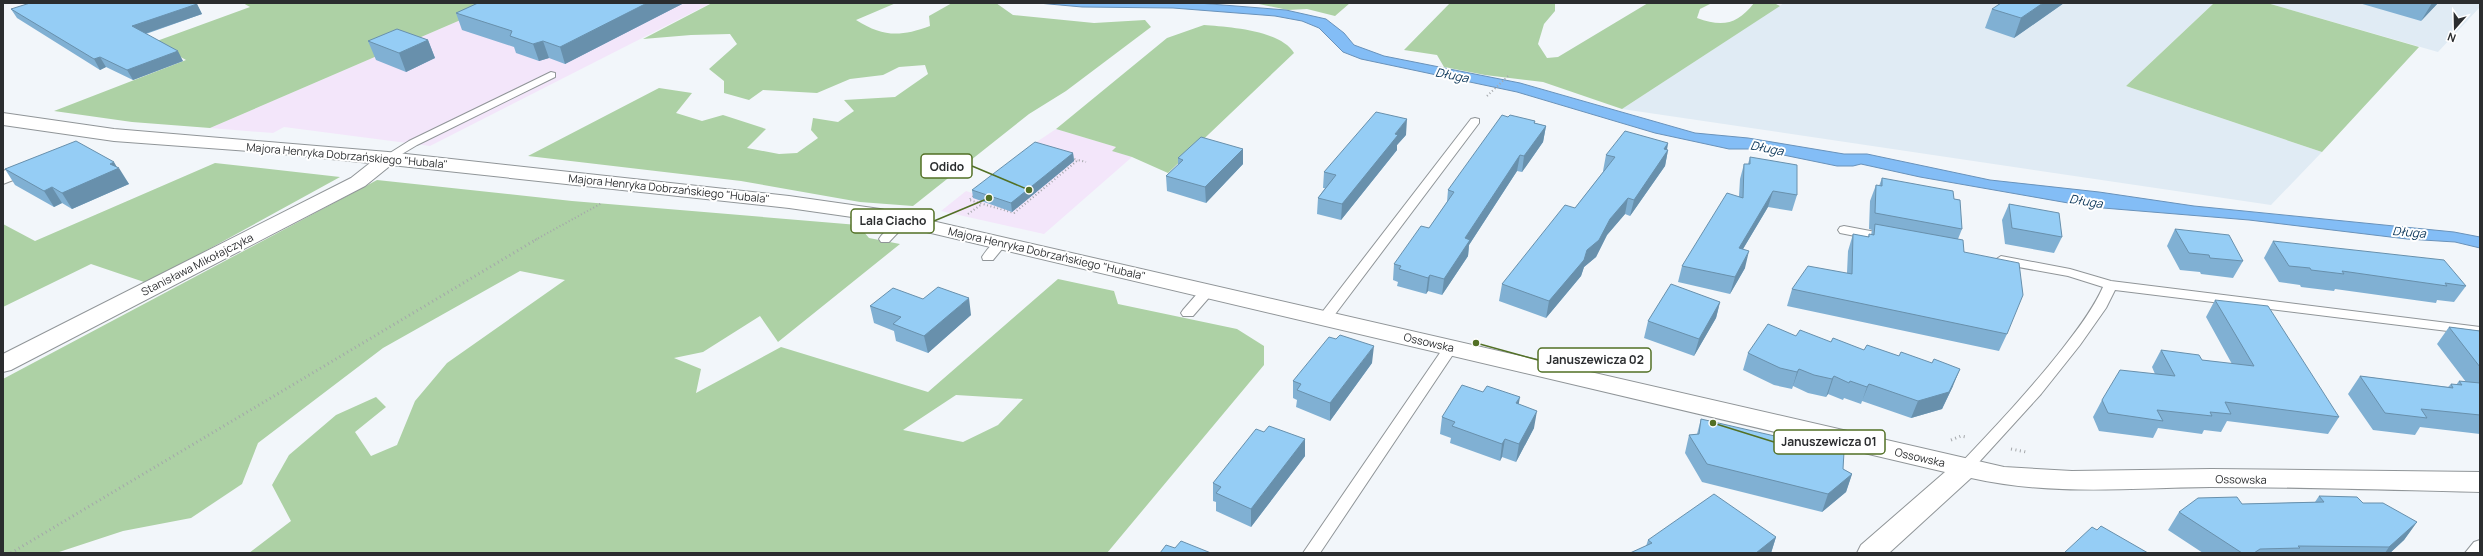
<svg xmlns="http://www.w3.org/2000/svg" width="2483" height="556" font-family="Manrope,sans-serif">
	<rect width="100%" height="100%" fill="#f2f6fa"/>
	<path fill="#f3e6fa" d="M500 3H711L430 146 284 127 273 133 210 128Z
		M1056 129 1116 147 1113 151 1132 157 1044 234 941 211 966 191 972 193 1035 143Z"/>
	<path fill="#e0ebf4" d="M1784 3H2214L2126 86 2322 152 2271 205 1622 109Z
		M2267 3H2480V7L2438 52Z"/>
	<path fill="#add1a5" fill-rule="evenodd" d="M243 3H500L210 128 132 122 54 111 186 60 154 42 250 7Z
		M712 3H896L856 20C883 37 900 37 930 26L929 16 952 3H996L1013 15 1094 23 1145 20 1151 27 1066 91 1029 114 913 206 860 202 741 181 528 156 659 88 692 93 676 113 702 121 723 115 766 129 747 148 779 154 797 153 818 138 811 130 813 118 838 122 854 111 844 100 895 97 928 74 925 65 899 67 883 75 850 79 817 93 763 90 749 100 724 93V81L709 69 737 44 730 34 691 35 643 39Z
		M1254 3H1350L1335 16 1307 9 1288 10Z
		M1450 3H1555V11L1544 24 1538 44 1547 58 1558 57 1648 3H1712L1700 9 1697 18C1722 27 1737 25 1754 3H1774L1780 6 1622 109 1543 82 1485 75 1444 67 1437 55 1404 50Z
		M2214 3H2267L2419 47 2322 152 2126 86Z
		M1204 25C1228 27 1281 30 1294 53L1168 173 1132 157 1112 151 1116 147 1056 129 1167 38Z
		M215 163 340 177 147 283 91 264 3 307V224L35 241Z
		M377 180 572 201 858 225 869 238 900 244 778 342 760 316 703 352 674 358 701 369 696 393 781 347 928 392 1058 279 1114 291 1118 304 1237 329 1264 346V365L1107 553H249L291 521 272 485 289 455 336 415 376 397 386 407 355 432 371 456 397 445 415 401 447 363 565 280 520 271 383 348 258 443 242 484 191 518 123 531 56 553H3V379ZM956 395 1023 399 998 425 963 442 903 430Z"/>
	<path fill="#83bdf6" stroke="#6992ba" d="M1038 3H1198L1286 10 1326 19 1344 33 1354 45 1384 56 1520 83 1695 133 1748 138 1844 154H1867L1990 180 2099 192 2194 206 2454 232 2480 237V248L2455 242 2407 239 2249 220 2091 207 1920 177 1861 164 1853 166H1837L1754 149H1729L1706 144 1655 133 1517 92 1361 59 1343 52 1319 28 1302 21 1275 16 1173 8 1082 7Z"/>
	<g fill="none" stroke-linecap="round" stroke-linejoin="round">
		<defs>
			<path id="service" d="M551 72 555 73V77L417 145 392 160 388 161 382 158 409 141Z
				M1475 118 1479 119V123L1330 321H1320L1318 318 1320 315 1471 119Z
				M903 216 909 220 907 223 889 242H881L879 239 881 236 899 217Z
				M1844 226 1886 234 1892 238 1886 242 1840 233 1838 230 1840 227Z
				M1001 239 1007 243 993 260H983L982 257C986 251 993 241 1001 239Z
				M2001 256 2070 269 2111 281 2480 327V335L2115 290 2106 308 2080 345 2041 394 1970 472H1960L1957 468 1960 464C1995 427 2031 389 2063 348 2078 329 2093 309 2103 287L2068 276 1996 263 1995 260Z
				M1208 286 1215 290 1213 293 1193 316H1183L1181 313 1183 310 1203 287Z
				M1451 343 1458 347 1320 553H1303L1446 344Z
				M2480 540V553H2465L2474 542Z"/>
			<path id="minor" d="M3 113 114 129 388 152 789 196 880 209 2004 467 2072 471 2211 469 2480 472V492C2390 490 2300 487 2210 487 2130 488 2050 496 1971 478L1889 553H1857L1861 545 1945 472 880 221 789 208 391 165 365 186 11 370 3 372V354L351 178 370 163 263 152 114 141 3 125Z
				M37 158 44 160 47 164 44 168 3 184V171Z"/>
		</defs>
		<use href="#service" stroke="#909598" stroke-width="2"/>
		<use href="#minor" stroke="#909598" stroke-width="2"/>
		<path stroke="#a4a7aa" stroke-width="2" stroke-dasharray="1 2.5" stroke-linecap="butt" d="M1487 96 1508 76
			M1071 158 1078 160
			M976 194 969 200 1014 213 1078 160 1086 162
			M968 214 982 204
			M535 240 602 203"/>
		<path stroke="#a4a7aa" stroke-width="3" stroke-dasharray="1 3.5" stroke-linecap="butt" d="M1951 440 1961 436 1966 437
			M2011 449 2026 452
			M11 553 537 239"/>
		<use href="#service" fill="#fff" fill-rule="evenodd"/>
		<use href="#minor" fill="#fff" fill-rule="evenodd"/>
	</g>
	<path fill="#80b0d3" d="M684 3 565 64 549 58 539 61 516 53 514 47 462 30 456 13Z
		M2064 3 2014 38 1985 28 1992 9Z
		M2359 3H2438L2421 21Z
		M197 4 202 14 146 34 183 61 133 80 106 67 100 70 17 18 11 9Z
		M428 40 435 58 406 72 376 60 368 41Z
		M1508 117 1535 121V123L1546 126 1543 142 1522 172 1517 171 1469 245 1468 256 1442 295 1428 291 1426 294 1397 286 1398 282 1393 280 1394 264 1429 228 1447 202 1448 190Z
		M1406 135 1397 145V150L1341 220 1317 214 1318 198 1325 188H1323L1324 172Z
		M1668 143 1667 150H1668L1665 166 1630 216 1625 214 1607 235 1596 257 1584 267 1581 276 1546 318 1499 301 1502 284 1575 208 1604 171H1603L1606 155Z
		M1073 153 1074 161 1012 212 973 198 972 190Z
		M1750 157 1797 195 1792 211 1768 207 1743 249 1745 268 1730 294 1678 282 1682 266 1739 196 1740 179 1744 164H1748Z
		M1178 158 1243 164 1206 203 1167 191 1166 176 1178 165Z
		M116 167 129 184 72 209 62 203 54 207 15 185 5 169Z
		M1882 178 1954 199 1962 229 1958 239 1964 252 2007 334 1999 351 1787 306 1792 289 1847 273 1848 251 1853 234 1868 237 1869 234 1871 235 1872 230 1869 229 1870 201 1876 185 1879 186Z
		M2009 204 2062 237 2054 253 2005 244 2002 220Z
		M2175 229 2243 261 2233 278 2201 274 2200 272 2180 270 2167 246Z
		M2273 241 2466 286 2454 302 2437 300 2436 303 2335 289 2334 291 2301 287 2300 285 2279 282 2264 258Z
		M923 299 971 315 928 353 896 341 894 331 874 323 870 306Z
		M2215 300 2339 417 2328 434 2227 421 2221 432 2204 430 2202 434 2158 428 2153 438 2099 431 2093 417 2102 400 2155 374 2152 367 2161 350 2202 360 2232 364 2206 317Z
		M1720 302 1716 318 1694 356 1644 338 1648 321Z
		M2449 327 2480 331V434L2420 427 2415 435 2373 430 2348 394 2360 376 2448 387 2451 384 2456 385 2459 381 2466 382 2437 344Z
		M1796 336 1953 386 1942 409 1911 418 1862 401 1861 404 1844 398 1843 400 1828 394 1826 397 1808 393 1793 386 1792 389 1774 385 1743 370 1748 353Z
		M1372 363 1330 421 1296 407 1297 400 1293 398V381Z
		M1519 404 1534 428 1516 462 1502 457 1500 461 1450 443 1451 438 1440 434 1442 417Z
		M1701 419 1843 469 1852 474 1846 492 1822 512 1702 482 1685 453 1689 435 1697 434Z
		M1264 432 1305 439V456L1251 527 1216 511V502L1213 501V483Z
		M2319 496 2363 503 2417 522 2404 540 2390 553H2203L2168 530 2179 512 2242 504 2315 502Z
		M1776 537 1771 553H1630L1646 546 1648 540Z"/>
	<path fill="#6890ac" d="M647 3H684L565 64 560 47Z
		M2043 3H2064L2014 38 2021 18Z
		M2432 3H2438L2421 21Z
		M197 4 202 14 138 36 132 26Z
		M428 40 435 58 406 72 399 53Z
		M543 41 549 58 539 61 533 44Z
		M178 51 183 61 133 80 127 70Z
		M100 57 106 67 100 70 94 59Z
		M1407 119 1406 135 1397 145V150L1341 220 1342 204 1395 134Z
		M1546 126 1543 142 1522 172 1524 156Z
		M1668 143 1666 153 1668 150 1665 166 1630 216 1634 200 1664 149Z
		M1243 149V164L1206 203 1205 187Z
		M1073 153 1074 161 1012 212 1011 203Z
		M1520 155 1517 171 1469 245 1468 256 1442 295 1444 279 1465 238Z
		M114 162 118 169 119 168 129 184 72 209 62 193 110 164Z
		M52 187 62 203 54 207 44 191Z
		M1773 191 1768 207 1734 264 1739 248Z
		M1628 198 1625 214 1607 235 1596 257 1584 267 1581 276 1546 318 1549 301 1610 219Z
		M1749 251 1745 268 1730 294 1735 277Z
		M1430 275 1428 291 1426 294 1428 278Z
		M969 298 971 315 928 353 924 336Z
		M1720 302 1716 318 1694 356 1699 339Z
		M1374 346 1372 363 1330 421V403Z
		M1799 369 1793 386 1792 389 1797 372Z
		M1960 369 1953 386 1942 409 1911 418 1918 401Z
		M1834 376 1828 394 1826 397 1832 379Z
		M1869 384 1862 401 1861 404 1867 387Z
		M1520 397 1517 414 1516 403Z
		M1537 411 1534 428 1516 462 1519 444Z
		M1305 439V456L1251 527V509Z
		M1505 439 1502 457 1500 461 1502 444Z
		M1852 474 1846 492 1822 512 1828 494Z
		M2417 522 2404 540 2390 553H2385L2389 547Z
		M1776 537 1771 553H1756Z"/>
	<path fill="#95cdf5" stroke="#6890ac" d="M30 3H195L197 4 132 26 178 51 127 70 100 57 94 59 11 9Z
		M478 3H647L560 47 543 41 533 44 510 36 512 31 456 13Z
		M2001 3H2043L2021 18 1992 9Z
		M397 29 428 40 399 53 368 41Z
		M1376 112 1407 119 1395 134 1398 135 1342 204 1318 198 1336 175 1324 172Z
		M1502 115 1508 117 1510 115 1535 121 1534 123 1546 126 1524 156 1520 155 1465 238 1470 240 1444 279 1430 275 1428 278 1399 269 1401 266 1394 264 1421 226 1429 228 1454 192 1448 190Z
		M1625 131 1668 143 1664 149 1668 150 1634 200 1628 198 1610 219 1599 240 1587 250 1584 260 1549 301 1502 284 1565 205 1575 208 1615 157 1606 155Z
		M1201 137 1243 149 1205 187 1166 176 1183 160 1178 158Z
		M76 141 114 162 110 164 119 168 62 193 52 187 44 191 5 169Z
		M1035 142 1073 153 1011 203 972 190Z
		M1750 157 1797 165V195L1773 191 1739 248 1749 251 1735 277 1682 266 1727 193 1743 198 1744 164H1750Z
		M1882 178 1953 191 1954 199 1960 200 1962 229 1875 213 1876 185 1882 186Z
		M2009 204 2059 213 2062 237 2012 228Z
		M1875 224 1963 240 1964 252 2019 263 2023 295 2007 334 1792 289 1808 266 1852 274 1853 234 1869 237V234L1874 235Z
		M2175 229 2229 235 2243 261 2210 258 2209 255 2189 253Z
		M2273 241 2444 260 2466 286 2445 283 2447 286 2342 271 2344 274 2311 270 2310 268 2289 266Z
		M1671 284 1720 302 1699 339 1648 321Z
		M938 287 969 298 924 336 893 324 901 317 870 306 893 288 923 299Z
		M2215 300 2268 306 2339 417 2225 402 2231 414 2210 412 2212 416 2157 410 2163 421 2108 413 2102 400 2120 370 2175 376 2161 350 2199 355 2202 360 2254 366Z
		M1768 324 1796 336 1800 330 1831 342 1833 338 1864 350 1867 345 1899 356 1901 352 1932 363 1934 359 1960 369 1949 392 1918 401 1869 384 1867 387 1850 381 1849 383 1834 376 1832 379 1814 375 1799 369 1797 372 1780 368 1748 353Z
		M2449 327 2480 331V367Z
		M1340 335 1374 346 1330 403 1297 390 1301 384 1293 381 1329 337 1336 339Z
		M2360 376 2453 388 2451 384 2462 385 2459 381 2480 383V415L2421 409 2427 418 2385 413Z
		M1462 385 1483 392 1487 386 1520 397 1516 403 1537 411 1519 444 1505 439 1502 444 1452 426 1455 422 1442 417Z
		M1701 419 1844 452 1843 469 1852 474 1828 494 1707 464 1689 435 1699 434Z
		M1269 426 1305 439 1251 509 1216 493 1221 487 1213 483 1256 429 1264 432Z
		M1714 494 1776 537 1756 553H1630L1652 543 1648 540Z
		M2319 496 2357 497 2363 503H2383L2417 522 2389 547 2298 546 2300 548 2260 549 2254 553H2242L2179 512 2198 498 2237 497 2242 504 2324 502Z
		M2101 526 2148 553H2064L2092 527 2097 530Z
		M1181 541 1211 553H1160L1166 545 1175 548Z"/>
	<g text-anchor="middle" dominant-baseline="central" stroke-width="4" stroke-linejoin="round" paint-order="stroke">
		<g font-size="11" fill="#2b2d2f" stroke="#fff">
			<text transform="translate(347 155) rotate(5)">Majora Henryka Dobrzańskiego "Hubala"</text>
			<text transform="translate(669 188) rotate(6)">Majora Henryka Dobrzańskiego "Hubala"</text>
			<text transform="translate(1047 253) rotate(13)">Majora Henryka Dobrzańskiego "Hubala"</text>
			<text transform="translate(197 264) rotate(-27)">Stanisława Mikołajczyka</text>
			<text transform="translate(1429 342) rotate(13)">Ossowska</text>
			<text transform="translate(1920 457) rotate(13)">Ossowska</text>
			<text transform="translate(2241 479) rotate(1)">Ossowska</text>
		</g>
		<g font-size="12" font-style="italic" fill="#073357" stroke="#fff">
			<text transform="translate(1452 75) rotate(11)">Długa</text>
			<text transform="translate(1767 148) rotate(11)">Długa</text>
			<text transform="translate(2086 201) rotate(9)">Długa</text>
			<text transform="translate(2409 232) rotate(5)">Długa</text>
		</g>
	</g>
	<path fill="none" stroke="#527025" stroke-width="1.5" d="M1029 190L972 166M989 198L934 221M1476 343L1538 360M1713 423L1774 442"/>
	<g fill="#527025" stroke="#fff" stroke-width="1.5">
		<circle cx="1029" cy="190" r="4"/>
		<circle cx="989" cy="198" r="4"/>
		<circle cx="1476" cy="343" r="4"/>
		<circle cx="1713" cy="423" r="4"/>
	</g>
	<g fill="#fff" stroke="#527025" stroke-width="1.5">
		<rect x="921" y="154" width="51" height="24" rx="4"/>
		<rect x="851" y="209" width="83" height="24" rx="4"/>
		<rect x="1538" y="348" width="113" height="24" rx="4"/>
		<rect x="1774" y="430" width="111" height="24" rx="4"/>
	</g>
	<g font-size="12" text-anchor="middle" font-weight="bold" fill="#2b2d2f">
		<text x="947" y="171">Odido</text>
		<text x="893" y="225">Lala Ciacho</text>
		<text x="1595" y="364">Januszewicza 02</text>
		<text x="1829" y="446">Januszewicza 01</text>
	</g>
	<rect width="2483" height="556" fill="none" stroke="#2b2d2f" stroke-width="8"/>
	<g transform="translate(2455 28) rotate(200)" stroke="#ffffff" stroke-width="3" paint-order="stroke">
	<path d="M0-3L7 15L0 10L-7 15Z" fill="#2b2d2f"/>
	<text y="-6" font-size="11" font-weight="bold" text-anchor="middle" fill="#2b2d2f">N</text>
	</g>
</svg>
